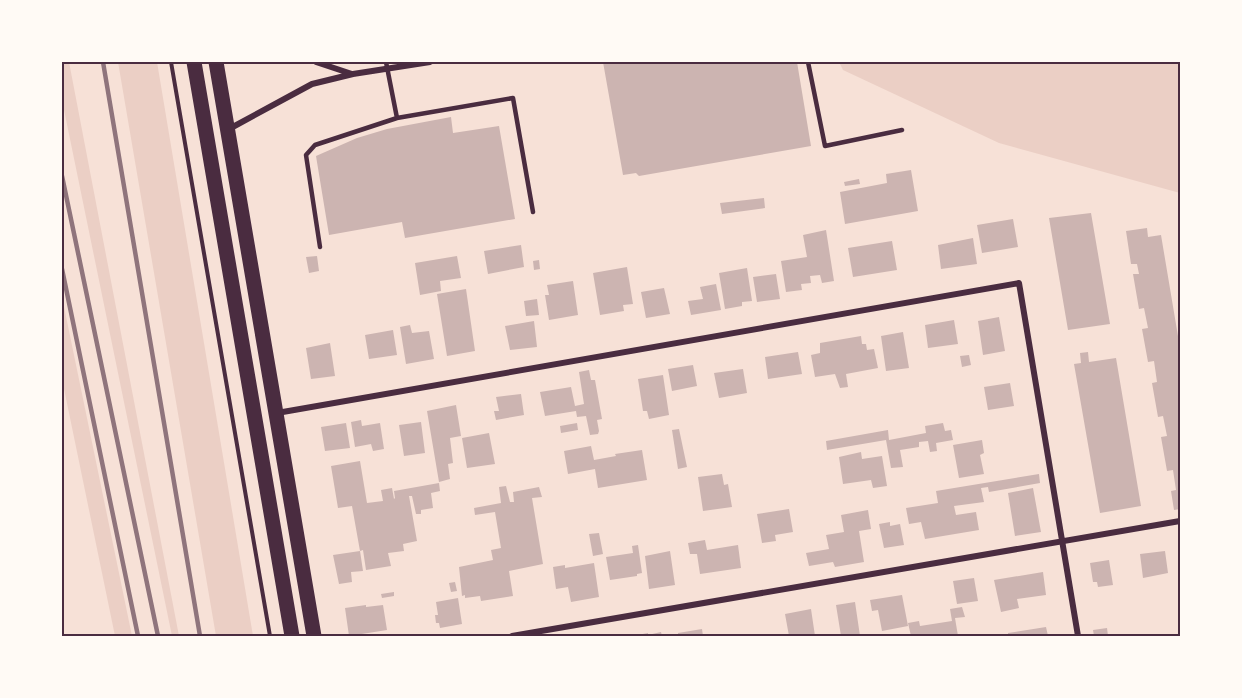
<svg xmlns="http://www.w3.org/2000/svg" width="1242" height="698" font-family="Lato,sans-serif">
	<rect width="100%" height="100%" fill="#f7e1d7"/>
	<path fill="#ebcfc5" d="M62 62H69L179 636H172L62 100Z
		M118 62H157L253 636H216Z
		M839 62H1180V193L999 143 843 70Z
		M62 297 132 636H115L62 379Z"/>
	<path fill="#ccb4b1" d="M603 62H797L811 146 639 176 636 173 623 175Z
		M451 117 453 133 499 126 515 219 405 238 402 222 329 235 316 156 357 138 387 129Z
		M911 170 918 211 845 224 840 192 887 183 886 174Z
		M859 179 860 184 845 186 844 182Z
		M764 198 765 208 722 214 720 203Z
		M1091 213 1110 324 1068 330 1049 218Z
		M1013 219 1018 247 982 253 977 225Z
		M1147 228 1148 237 1161 235 1180 348V509L1174 510 1171 491 1176 490 1173 470 1167 471 1161 437 1167 436 1163 416 1158 417 1152 383 1157 382 1154 361 1148 362 1142 329 1148 328 1144 308 1139 309 1133 274H1139L1137 264H1131L1126 231Z
		M826 230 834 281 822 283 820 275 810 276 811 283 801 284 802 290 786 292 781 261 807 257 803 235Z
		M973 238 977 264 941 269 938 245Z
		M892 241 897 270 853 277 848 248Z
		M521 245 524 267 488 274 484 251Z
		M317 256 319 271 309 273 306 257Z
		M457 256 461 278 440 281 441 291 420 295 415 263Z
		M539 260 540 269 534 270 533 261Z
		M627 267 633 304 623 305 624 311 600 315 593 273Z
		M747 268 752 301 742 302V306L725 309 719 273Z
		M776 274 780 299 757 302 753 277Z
		M573 281 578 315 549 320 545 295H549L547 285Z
		M716 284 721 310 691 315 688 301 703 299 700 287Z
		M664 288 670 314 646 318 641 292Z
		M466 289 475 351 447 356 437 294Z
		M537 299 539 315 526 316 524 301Z
		M999 317 1005 351 983 355 978 321Z
		M954 320 958 344 928 348 925 325Z
		M534 321 537 347 510 350 505 326Z
		M410 325 412 333 429 331 434 359 406 364 400 327Z
		M393 330 397 355 369 359 365 335Z
		M903 332 909 368 886 371 881 336Z
		M861 336 862 344H866L867 350 874 349 878 368 846 374 848 387 840 388 835 374 815 377 811 355 820 353V343Z
		M330 343 335 376 311 379 306 348Z
		M798 352 802 374 768 379 765 357Z
		M1088 352 1089 362 1116 358 1141 506 1100 513 1074 364 1081 363 1080 353Z
		M969 355 971 365 962 367 960 356Z
		M693 365 697 386 672 391 668 369Z
		M743 369 747 393 719 398 714 373Z
		M589 370 591 380H595L602 419 597 420 599 431 598 434 590 435 586 416 577 417 576 411 545 416 540 392 571 387 575 406 584 404 579 372Z
		M663 375 669 415 649 419 647 411H643L638 379Z
		M1010 383 1014 406 988 410 984 387Z
		M521 394 524 415 496 420 494 411H499L496 397Z
		M456 405 461 436 450 438 453 463 448 464 450 479 439 482 427 411Z
		M361 420 362 426 380 423 384 449 373 451 371 444 355 447 351 422Z
		M421 422 425 453 404 456 399 425Z
		M346 423 350 448 325 451 321 427Z
		M577 423 578 430 561 433 560 426Z
		M943 423 945 431 951 430 953 440 936 443 937 451 930 452 928 441 919 442V447L900 450 903 467 891 468 886 440 827 450 826 441 888 430 889 440 926 433 925 426Z
		M679 429 687 467 678 469 672 430Z
		M489 433 495 464 467 468 462 438Z
		M982 440 984 453 980 455 984 474 959 478 953 445Z
		M591 446 594 460 616 456 615 454 642 450 647 480 598 488 595 469 568 474 564 451Z
		M861 452 862 459 882 456 887 486 873 488 871 480 843 484 839 457Z
		M360 461 367 503 383 501 381 490 392 488 394 499 395 498 394 491 439 483 440 491 431 493 433 508 421 510V514H416L412 496H409L417 541 403 544 404 551 388 553 391 566 366 570 363 550 360 551 352 506 338 508 331 466Z
		M722 474 724 485 728 484 732 507 703 511 698 477Z
		M1039 474 1040 483 989 492 988 487 981 488 984 502 954 506 956 515 976 512 979 530 925 539 921 522 909 524 906 508 938 503 936 491Z
		M506 486 510 502H514L513 492 539 487 542 497 532 498 543 564 509 571 513 596 481 601 480 596 465 598V595L462 596 459 567 493 560 491 550 501 548 495 512 475 515 474 508 501 503 499 487Z
		M1033 488 1041 532 1015 536 1008 493Z
		M789 509 793 532 775 535 776 541 762 543 757 514Z
		M868 510 871 529 859 531 864 562 835 567 833 562 809 566 806 553 829 549 826 535 844 532 841 515Z
		M890 522V526L900 524 904 545 884 548 879 524Z
		M599 533 603 554 593 556 589 534Z
		M705 540 707 550 738 545 741 568 700 574 697 554H690L688 543Z
		M638 545 642 573 637 574V576L610 580 606 557 633 553 632 546Z
		M360 551 363 571 351 572 352 582 339 584 333 555Z
		M670 551 675 585 649 589 645 556Z
		M1165 551 1168 573 1143 578 1140 554Z
		M1109 560 1113 585 1098 587 1097 582H1093L1090 563Z
		M594 563 599 597 571 602 568 587 556 589 553 567 565 565V568Z
		M1043 572 1046 595 1017 599 1019 608 1001 612 994 580Z
		M974 578 978 601 957 604 953 581Z
		M455 582 457 591 451 592 449 583Z
		M394 592V596L382 598 381 594Z
		M902 595 908 626 882 631 878 610 872 611 870 600Z
		M458 598 462 624 440 628 439 623H436L435 615H438L436 602Z
		M855 602 860 636H841L836 605Z
		M366 605V607L383 605 387 630 349 636 345 608Z
		M962 607 965 617 955 618 958 636H911L908 623 919 621 920 626 952 621 950 609Z
		M811 609 815 636H789L785 614Z
		M1046 627 1048 636H1008V633Z
		M1107 628 1108 636H1094L1093 630Z
		M702 629 703 636H678V633Z
		M661 632 662 636H632L648 633V635Z"/>
	<g fill="none" stroke-linecap="round" stroke-linejoin="round">
		<path stroke="#4a2c40" stroke-width="4" d="M171 62 270 636"/>
		<path stroke="#4a2c40" stroke-width="4.5" d="M386 62 397 118
			M808 62 825 146 902 130
			M320 247 306 155 315 145 397 118 513 98 533 212"/>
		<path stroke="#4a2c40" stroke-width="6" d="M316 62 352 74
			M229 129 312 84 353 74 430 62
			M277 413 1019 283 1078 636
			M512 636 1180 521"/>
		<path stroke="#4a2c40" stroke-width="15" d="M194 62 292 636
			M216 62 314 636"/>
		<path stroke="#8f747c" stroke-width="4.5" d="M103 62 200 636
			M62 176 158 636
			M62 269 138 636"/>
	</g>
	<rect width="1242" height="698" fill="none" stroke="#fffaf5" stroke-width="126"/>
	<rect x="63" y="63" width="1116" height="572" fill="none" stroke="#4a2c40" stroke-width="2"/>
</svg>
